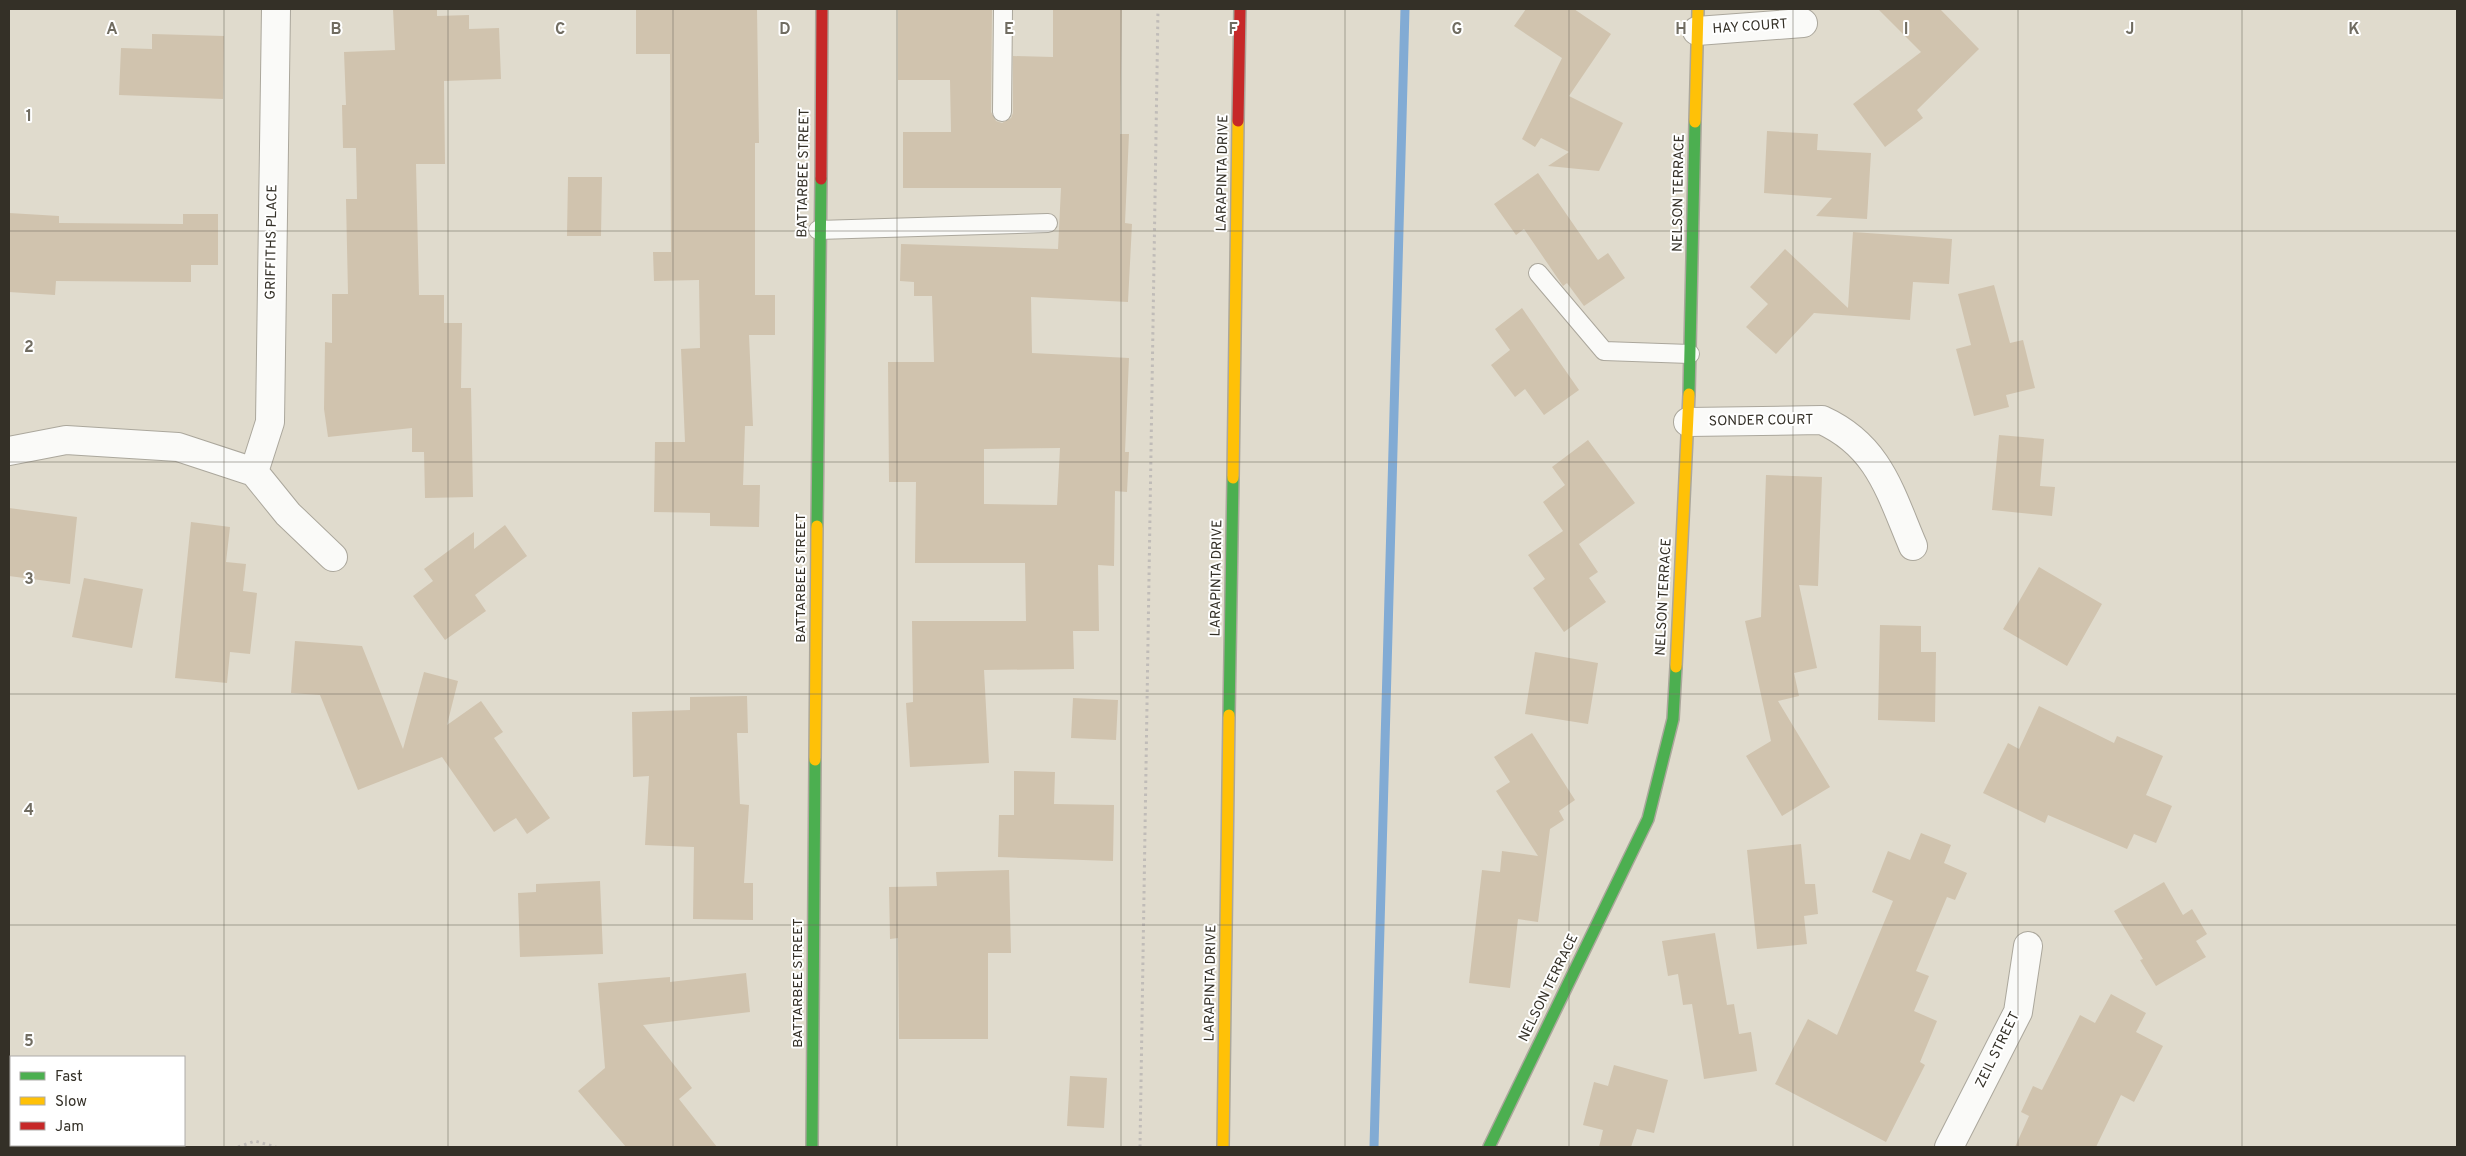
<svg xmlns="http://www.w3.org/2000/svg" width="2466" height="1156" font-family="Overpass,sans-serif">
	<rect width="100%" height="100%" fill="#e0dbcd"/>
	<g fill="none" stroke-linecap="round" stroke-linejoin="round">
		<path stroke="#82abd4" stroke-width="9" d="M1374 1147 1405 9"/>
	</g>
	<path fill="#d0c3ae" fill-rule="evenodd" d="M393 9H437V16L469 15V29L499 28 501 79 444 81 445 164H416L419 295H444V323H462L461 388H471L473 497 425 498 424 452H412V428L328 437 324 409 325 342 332 343V294H348L346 199H357L356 148H343L342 105H346L344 52 395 50Z
		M636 9H757L759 143H755V295H775V335H749L753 426H745L743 485H760L759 527 710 526V513L654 512 655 442H685L681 349 700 348 699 280 654 281 653 252H671L670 54H636Z
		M898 9H992L991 112 996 121 1002 123 1011 118 1013 113V56L1053 57V9H1122L1120 134H1129L1125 223 1132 224 1128 302 1031 297 1032 353 1129 358 1125 452H1129L1127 492 1115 491 1114 566 1098 565 1099 631H1073L1074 669 984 670 989 763 910 767 906 703 913 702 912 621H1026L1025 563H915L916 482H889L888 362H934L932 296H914V282L900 281 901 244 1058 249 1061 188H903V132H951L950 80H898ZM1060 448 1057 505 984 504V449Z
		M1526 9H1574L1611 34 1569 96 1623 123 1599 171 1548 166 1569 152 1541 138 1535 147 1522 139 1562 58 1514 26Z
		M1878 9H1940L1979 49 1917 110 1923 118 1885 147 1853 104 1921 52Z
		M152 34 224 36 223 99 119 95 121 48 152 49Z
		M1767 131 1818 134 1817 150 1871 153 1867 219 1816 216 1832 198 1764 193Z
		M1538 173 1598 260 1608 253 1625 278 1584 306 1567 283 1563 286 1524 229 1516 235 1494 204Z
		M568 177H602L601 236H567Z
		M9 213 59 216V223L183 224V214H218V265H191V282L56 281 55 295 9 292Z
		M1853 232 1952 239 1949 284 1913 282 1910 320 1814 313 1776 354 1746 327 1768 304 1750 287 1785 249 1848 308Z
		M1994 285 2010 343 2023 340 2035 388 2006 395 2009 407 1974 416 1956 349 1971 345 1958 294Z
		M1522 308 1579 390 1544 415 1525 389 1515 397 1491 365 1510 350 1495 329Z
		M1999 435 2044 439 2040 486 2055 487 2052 516 1992 510Z
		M1588 440 1635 503 1579 544 1598 572 1589 578 1606 602 1564 632 1533 588 1545 579 1528 555 1563 531 1543 502 1565 485 1552 467Z
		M1766 475 1822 477 1818 586 1799 585 1817 668 1794 673 1799 696 1778 701 1830 787 1782 816 1746 756 1771 741 1745 621 1761 617Z
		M9 508 77 517 70 584 9 576Z
		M191 522 230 527 226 562 246 564 243 591 257 593 250 654 230 652 227 683 175 678Z
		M505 525 527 556 475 595 486 611 445 640 413 596 433 581 424 569 474 532V549Z
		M2039 567 2102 604 2067 666 2003 629Z
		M84 578 143 589 132 648 72 637Z
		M1880 625 1921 626V652H1936L1935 722 1878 720Z
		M295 641 362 646 403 749 424 672 458 681 447 725 481 701 503 732 494 738 550 818 527 834 516 818 494 832 442 757 358 790 320 695 291 693Z
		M1535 652 1598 663 1588 724 1525 714Z
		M747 696 748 733H737L740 804 749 805 744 883H753V920L693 919 694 847 645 845 649 776 633 777 632 712 690 710V697Z
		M1073 698 1118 700 1116 740 1071 738Z
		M2039 706 2114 743 2117 736 2163 756 2146 795 2172 806 2156 843 2134 834 2127 849 2048 815 2045 823 1983 793 2008 743 2019 749Z
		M1532 733 1575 800 1559 811 1564 820 1550 829 1538 922 1518 919 1510 988 1469 983 1482 870 1500 872 1502 851 1538 856 1496 791 1510 782 1494 757Z
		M1014 771 1055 772 1054 804 1114 805 1113 861 998 857 999 815H1014Z
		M1921 833 1951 845 1944 863 1967 873 1955 900 1947 897 1916 971 1929 976 1914 1011 1937 1021 1920 1062 1925 1065 1886 1142 1775 1084 1808 1019 1837 1035 1893 901 1872 892 1888 851 1910 860Z
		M1801 844 1805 884H1815L1818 914 1804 916 1807 944 1757 949 1747 850Z
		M1009 870 1011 953H988V1039H899L898 938 890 939 889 887 937 886 936 872Z
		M600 881 603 954 520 957 518 893 536 892V884Z
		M2164 882 2183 915 2192 909 2207 934 2196 941 2206 957 2156 986 2140 960 2143 959 2114 911Z
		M1715 933 1727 1005 1734 1004 1739 1034 1751 1032 1757 1071 1704 1079 1692 1004 1683 1005 1678 974 1668 976 1662 941Z
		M746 973 750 1012 643 1025 692 1088 679 1099 717 1147H626L578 1091 605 1068 598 983 670 977V982Z
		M2111 994 2146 1013 2136 1032 2163 1046 2134 1102 2121 1095 2096 1147H2015L2029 1116 2021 1112 2033 1086 2042 1090 2080 1015 2095 1023Z
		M1614 1065 1668 1080 1654 1133 1637 1129 1631 1147H1599L1603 1130 1583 1125 1594 1082 1608 1086Z
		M1070 1076 1107 1078 1104 1128 1067 1126Z"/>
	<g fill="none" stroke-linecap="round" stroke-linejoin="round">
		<defs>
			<path id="lane" d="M1002 112 1003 9
				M818 230 1048 223
				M1538 273 1604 351 1690 354"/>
			<path id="street" d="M1697 31 1803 23
				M1688 422 1822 420C1879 446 1890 492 1913 546
				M9 451 66 440 178 447 254 472 288 514 333 557
				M254 472 270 422 276 9
				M1949 1147 2018 1012 2028 946"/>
			<path id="fast" d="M1689 394 1695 122
				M817 526 821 179
				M1229 715 1233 478
				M812 1147 815 760
				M1489 1147 1648 819 1673 719 1676 667"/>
			<path id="slow" d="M1695 122 1698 9
				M1233 478 1238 121
				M1676 667 1689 394
				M815 760 817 526
				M1223 1147 1229 715"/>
			<path id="jam" d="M1238 121 1240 9
				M821 179 822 9"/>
		</defs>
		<use href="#lane" stroke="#aba79c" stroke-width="20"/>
		<use href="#street" stroke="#aba79c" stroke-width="30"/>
		<use href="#fast" stroke="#aba79c" stroke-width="14"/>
		<use href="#slow" stroke="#aba79c" stroke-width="14"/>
		<use href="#jam" stroke="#aba79c" stroke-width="14"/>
		<path stroke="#c0bcb8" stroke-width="3" stroke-dasharray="2.5 4" stroke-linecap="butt" d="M238 1147 255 1141 276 1147
			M1140 1147 1158 9"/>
		<use href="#lane" stroke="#fafaf8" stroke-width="18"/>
		<use href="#street" stroke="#fafaf8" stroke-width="28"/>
		<use href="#fast" stroke="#4caf50" stroke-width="11"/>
		<use href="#slow" stroke="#ffc107" stroke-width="11"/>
		<use href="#jam" stroke="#c62828" stroke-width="11"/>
	</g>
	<path fill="none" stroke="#706c61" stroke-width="1" stroke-opacity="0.55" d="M224 9V1147M448 9V1147M673 9V1147M897 9V1147M1121 9V1147M1345 9V1147M1569 9V1147M1793 9V1147M2018 9V1147M2242 9V1147M9 231H2457M9 462H2457M9 694H2457M9 925H2457"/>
	<g text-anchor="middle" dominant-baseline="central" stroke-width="4" stroke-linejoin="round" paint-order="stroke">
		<g font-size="14" fill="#343027" stroke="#fff">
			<text transform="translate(1750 27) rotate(-4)">HAY COURT</text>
			<text transform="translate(804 173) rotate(-89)">BATTARBEE STREET</text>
			<text transform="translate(1223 173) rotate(-89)">LARAPINTA DRIVE</text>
			<text transform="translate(1679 193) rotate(-89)">NELSON TERRACE</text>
			<text transform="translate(272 242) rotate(-89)">GRIFFITHS PLACE</text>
			<text transform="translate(1761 421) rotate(-1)">SONDER COURT</text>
			<text transform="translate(801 578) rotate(-90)">BATTARBEE STREET</text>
			<text transform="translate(1217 578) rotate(-89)">LARAPINTA DRIVE</text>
			<text transform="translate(1664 597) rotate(-87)">NELSON TERRACE</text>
			<text transform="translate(798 983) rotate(-90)">BATTARBEE STREET</text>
			<text transform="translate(1211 983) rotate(-89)">LARAPINTA DRIVE</text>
			<text transform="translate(1549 988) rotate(-64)">NELSON TERRACE</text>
			<text transform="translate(1998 1050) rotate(-64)">ZEIL STREET</text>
		</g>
	</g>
	<g font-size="16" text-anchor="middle" font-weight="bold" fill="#706c61" stroke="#fff" stroke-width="4" stroke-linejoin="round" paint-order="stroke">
		<text x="112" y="34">A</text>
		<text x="336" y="34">B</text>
		<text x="560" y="34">C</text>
		<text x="785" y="34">D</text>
		<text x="1009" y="34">E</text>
		<text x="1233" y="34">F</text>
		<text x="1457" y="34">G</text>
		<text x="1681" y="34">H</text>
		<text x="1906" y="34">I</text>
		<text x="2130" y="34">J</text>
		<text x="2354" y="34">K</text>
		<text x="29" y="121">1</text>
		<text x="29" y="352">2</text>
		<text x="29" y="584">3</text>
		<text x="29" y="815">4</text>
		<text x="29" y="1046">5</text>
	</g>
	<rect width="2466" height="1156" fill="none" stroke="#343027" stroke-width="20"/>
	<rect x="10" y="1056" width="175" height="90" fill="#ffffff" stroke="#aeaca9"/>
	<rect x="20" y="1072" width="25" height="8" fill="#4caf50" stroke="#aeaca9"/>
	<text x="55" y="1081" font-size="15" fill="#343027">Fast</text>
	<rect x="20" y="1097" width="25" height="8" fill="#ffc107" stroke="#aeaca9"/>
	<text x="55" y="1106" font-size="15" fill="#343027">Slow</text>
	<rect x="20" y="1122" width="25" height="8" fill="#c62828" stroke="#aeaca9"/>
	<text x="55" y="1131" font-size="15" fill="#343027">Jam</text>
</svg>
